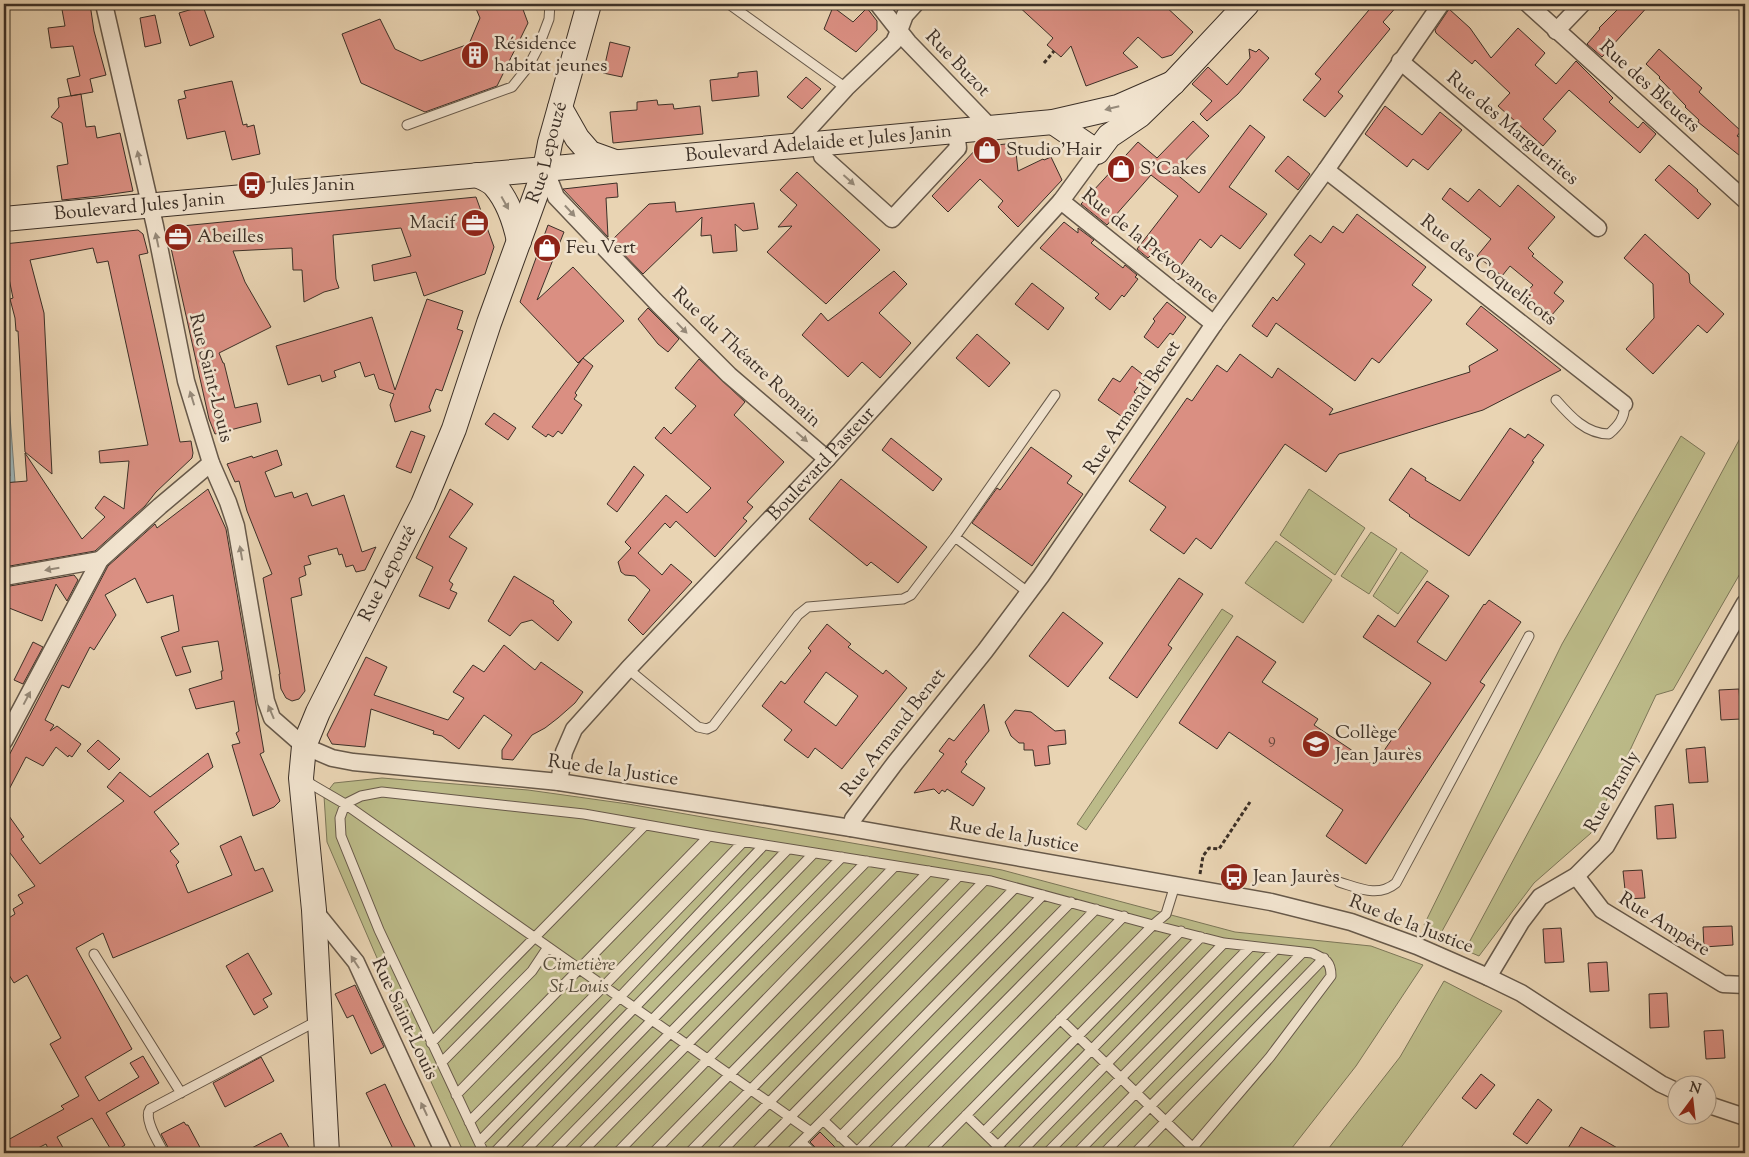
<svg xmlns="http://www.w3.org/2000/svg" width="1749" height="1157" font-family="'Sorts Mill Goudy',serif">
	<rect width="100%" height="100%" fill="#e9d4b3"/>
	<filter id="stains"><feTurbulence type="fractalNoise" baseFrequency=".004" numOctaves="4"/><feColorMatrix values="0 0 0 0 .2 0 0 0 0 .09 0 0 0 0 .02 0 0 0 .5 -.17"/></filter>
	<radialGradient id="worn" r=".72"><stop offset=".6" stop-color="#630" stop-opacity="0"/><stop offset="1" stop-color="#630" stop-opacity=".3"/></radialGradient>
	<path fill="#bcbb89" stroke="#7c7658" d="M1745 429V565L1673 690 1656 695 1591 833 1534 883 1479 956 1465 950Z
		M1681 436 1705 453 1441 933 1424 925 1562 644Z
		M1309 489 1365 528 1335 575 1280 535Z
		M1371 532 1397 549 1369 594 1341 576Z
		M1276 541 1332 580 1303 623 1245 583Z
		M1401 552 1428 571 1398 614 1373 596Z
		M1222 609 1233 616 1086 830 1077 824Z
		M382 778 528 790 628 804 915 854 1002 870 1235 932 1371 946 1423 965 1356 1066 1288 1153H464L421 1060 327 842 324 796 334 783Z
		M1444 981 1502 1011 1397 1153H1325L1400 1057Z"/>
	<path fill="#9db5b8" stroke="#76807e" d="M4 337 15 482 4 483Z"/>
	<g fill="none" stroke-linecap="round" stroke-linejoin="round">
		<path stroke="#6c7270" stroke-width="1" d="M4 402 10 476 8 478H4"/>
	</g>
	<path fill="#da8f82" stroke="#3c3027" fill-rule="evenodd" d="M61 4H90L94 31 106 75 90 79 93 92 71 96 67 79 80 76 73 46 51 48 48 28 65 26Z
		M474 4H521L528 23 497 86 425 112 361 83 342 34 380 19 395 49 421 61 469 44 480 18Z
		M1016 4H1163L1193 32 1172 55 1162 58 1138 37 1123 53 1138 67 1086 86 1071 46 1061 57 1047 45 1053 38Z
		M1374 4H1399L1383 22 1390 29 1338 92 1343 96 1325 117 1303 100 1321 79 1315 74Z
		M1623 4H1650L1602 57 1587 44 1600 29 1599 28Z
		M203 6 214 37 190 46 179 13Z
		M833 7 853 22 867 8 877 21V30L856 52 824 29Z
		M1449 9 1470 28 1491 58 1518 28 1545 53 1535 65 1556 84 1576 61 1613 98 1609 102 1638 128 1643 122 1656 134 1640 153 1569 90 1543 119 1556 131 1543 146 1498 106 1510 93 1475 60 1472 64 1436 33 1435 30Z
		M155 15 161 43 145 47 140 18Z
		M610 42 630 47 622 77 603 73Z
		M1249 49 1256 52 1259 49 1269 58 1238 94 1207 121 1200 114 1212 101 1192 84 1208 67 1227 85 1250 58Z
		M1659 49 1702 88 1699 92 1741 131 1737 136 1745 140V160L1698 122 1699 120 1685 107 1686 106 1659 78 1660 77 1646 64Z
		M757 71 759 96 712 101 710 80 738 77V73Z
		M806 77 821 89 802 109 787 97Z
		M232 81 243 125 247 124V127L254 125 260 154 232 160 225 131 187 139 178 100 186 98 184 91Z
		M81 94 86 127 95 126 97 138 120 133 133 191 99 196 62 200 57 166 68 164 62 123 51 117 59 107 58 98Z
		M657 100 658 105 673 104 674 109 700 106 703 134 613 143 610 112 637 110V102Z
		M1385 106 1422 135 1440 112 1462 130 1428 170 1413 159 1407 167 1365 134Z
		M1193 121 1209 136 1174 172 1199 193 1250 125 1265 137 1229 187 1267 214 1240 249 1221 235 1211 248 1200 239 1176 272 1152 254 1148 258 1137 249 1178 196 1151 175 1107 225 1081 204 1138 142 1157 158Z
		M1015 143 1018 171 1043 159 1044 160 1051 157 1062 180 1018 227 998 207 1003 201 980 179 948 212 932 196 978 147Z
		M1288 156 1310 174 1298 190 1275 171Z
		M1669 165 1698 190 1697 191 1711 204 1698 219 1655 180Z
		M797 172 880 250 826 304 767 252 792 226 778 227 797 205 780 190Z
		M617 183 618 197 606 198 608 237 563 189Z
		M1518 185 1555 217 1528 248 1534 254 1532 256 1563 282 1554 293 1564 301 1551 316 1525 294 1533 285 1510 266 1502 276 1477 256 1491 239 1442 199 1450 188 1468 202 1479 189 1500 207Z
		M476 197 494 247 485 274 424 296 416 272 374 281 372 265 411 256 401 228 333 235 336 279 339 288 324 292 304 302 302 270H293L292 248 233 251 245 282 271 327 219 353 223 363H224L235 408 257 403 261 422 215 434 209 419 171 248H170L167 233 172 227Z
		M675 202 676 212 754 203 758 229 743 231 735 224 737 251 713 253 711 235 701 236 702 217 643 274 611 241 649 204Z
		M1357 214 1426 267 1412 285 1432 300 1379 363 1372 358 1355 381 1276 323 1267 337 1252 326 1273 297 1277 301 1305 264 1294 255 1310 235 1321 243 1333 226 1343 233Z
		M1064 222 1078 233V228L1094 240 1091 243 1123 268 1125 265 1137 275 1135 277 1138 279 1124 297 1122 295 1110 310 1095 298 1099 294 1040 248Z
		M548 225 564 232 537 300 573 267 624 321 583 358 593 366 575 393 577 395 574 399 582 405 562 434 558 431 553 437 548 434 546 437 532 427 583 358 578 363 520 302Z
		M138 230 143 234 148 253 139 255 180 442 191 441 193 453 192 458 156 492 145 506 95 551 4 567V483L27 481 25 453 82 539 105 517 95 508 104 496 124 509 129 461 100 463 99 451 148 445 108 261 97 263 93 248 30 260 44 313 52 474 25 452 18 331H16L15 318 10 299 13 298 6 264H4V244Z
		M1645 234 1689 274 1690 283 1724 314 1707 333 1698 325 1653 374 1626 349 1654 318 1653 284 1624 258Z
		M894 271 907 284 879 313 911 343 880 378 862 362 848 377 802 335 821 313 828 321Z
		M1032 283 1064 308 1048 330 1015 304Z
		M427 299 463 311 457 329 463 331 442 391 436 389 429 407 431 411 395 422 390 405 394 394 379 389 374 374 365 377 360 362 334 371 336 377 322 382 320 375 288 385 276 346 372 317 395 390Z
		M1167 302 1186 317 1173 335 1170 333 1158 348 1144 337 1155 321 1153 319Z
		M1481 306 1561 370 1483 410 1339 454 1326 472 1285 444 1211 549 1196 538 1184 554 1150 530 1166 507 1129 481 1187 398 1192 401 1217 365 1227 372 1240 354 1272 378 1278 368 1333 409 1329 415 1470 372 1469 366 1498 350 1466 324Z
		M648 308 679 339 668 352 658 344 638 319Z
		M977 334 1010 363 989 387 956 358Z
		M699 359 745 402 734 415 784 462 747 502 753 507 743 518 747 521 715 557 676 521 670 528 665 523 638 553 662 575 671 564 692 582 643 635 628 620 650 590 635 576 625 575 621 572 618 562 631 548 625 542 666 495 687 513 711 488 655 438 664 427 671 434 696 406 675 388Z
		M1132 366 1146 377 1134 392 1139 396 1124 418 1098 400 1113 378 1120 382Z
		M494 413 516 428 508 440 485 424Z
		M1510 428 1525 438 1528 434 1544 445 1532 461 1534 462 1469 556 1409 516 1410 515 1389 500 1411 468 1426 478 1425 480 1460 501Z
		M411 431 425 436 411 473 396 467Z
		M891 438 942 479 933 491 882 450Z
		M1031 447 1072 476 1067 483 1083 494 1032 566 972 523 997 488 1000 490Z
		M277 450 282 465 265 472 275 497 292 492 294 498 307 493 312 506 344 495 362 552 376 547 365 570 356 572 353 565 346 567 342 554 339 555 337 548 308 556 311 564 304 566 306 575 299 578 302 595 291 598 305 691 299 699 292 701 286 698 281 689 279 674H280L263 578 272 574 247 511 239 481 235 482 227 464 252 456 253 458Z
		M634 466 644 475 617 512 607 504Z
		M841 479 927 547 898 583 871 562 867 566 809 519Z
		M208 489 226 529 264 752 260 754 280 801 274 807 253 816 232 745 240 743 236 733 239 731 234 701 196 709 189 689 222 679 221 671H223L218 641 182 647 191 672 176 676 161 637 179 631 173 595 147 603 135 578 105 595 116 615 94 650 90 647 69 688 62 685 45 720 54 725 50 731 57 726 81 744 72 757 69 755 68 757 56 747 43 766 26 757 4 799V765L108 566 155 524 157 528Z
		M450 489 473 504 449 537 467 548 449 581 453 584 450 590 457 593 449 609 419 596 433 567 416 558Z
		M74 575 78 580 67 601 56 584 42 621 4 606V587Z
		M514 576 554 601 553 603 572 622 558 641 532 620 521 623 510 636 488 621Z
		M1179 578 1203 594 1168 645 1172 648 1137 698 1109 678Z
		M1427 581 1449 596 1417 642 1446 661 1484 604 1485 605 1489 600 1521 622 1480 682 1485 685 1366 864 1326 836 1343 810 1229 732 1217 749 1179 723 1237 636 1276 662 1262 682 1318 719 1314 725 1374 765 1431 683 1363 637 1378 615 1395 627Z
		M1063 612 1103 643 1068 687 1029 656Z
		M827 624 851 644 848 647 883 674 886 670 907 688 842 769 815 748 808 758 784 740 792 730 762 706 781 681 785 684 811 651 808 648ZM826 672 858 696 836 726 804 702Z
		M33 642 43 647 23 684 14 680Z
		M504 645 535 670 541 662 583 692 575 703 558 718 545 728 532 735 513 760 502 759V750L512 735 484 715 459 749 442 736 433 734 434 731 371 709 365 747 332 744 327 735 366 657 387 667 374 695 448 720 464 698 453 692 473 665 484 672Z
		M1739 689 1741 719 1721 720 1719 690Z
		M984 704 989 731 965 762 967 764 961 772 985 788 973 806 947 789 945 792 942 790 939 794 934 789 914 793 944 754 939 751 949 738 954 741Z
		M1015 710 1031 712 1055 731 1065 730 1066 744 1048 746 1050 764 1035 766 1033 750H1024V743H1019L1011 736 1005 722Z
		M98 740 120 759 109 770 87 751Z
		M1705 747 1708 782 1689 783 1686 749Z
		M208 753 213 767 154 812 179 844 170 851 179 862 176 865 188 893 232 875 220 846 241 836 255 871 263 868 273 891 113 958 103 933 76 948 132 1049 85 1077 99 1101 139 1077 130 1063 143 1056 159 1083 106 1113 125 1145 113 1153 92 1118 57 1137 66 1153H50L46 1144 28 1153H14L6 1141 64 1109 61 1106 79 1096 50 1044 61 1038 27 975 14 983 4 967V921L15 914 13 909 23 903 18 895 35 886 4 845V809L24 837 21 839 40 864 124 801 107 787 120 772 150 797Z
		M1673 804 1676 838 1657 839 1655 806Z
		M1642 870 1645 898 1626 899 1623 871Z
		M1732 926 1733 945 1704 947 1703 927Z
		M1561 928 1564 962 1545 963 1543 929Z
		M248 953 272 994 263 999 268 1007 254 1015 226 966Z
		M1607 962 1609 991 1590 992 1588 963Z
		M355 985 384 1047 371 1054 353 1015 347 1018 335 994Z
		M1667 993 1669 1027 1650 1028 1649 994Z
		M1723 1030 1725 1058 1706 1059 1704 1031Z
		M261 1057 274 1081 225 1107 213 1083Z
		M1481 1074 1495 1085 1476 1109 1462 1098Z
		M385 1084 403 1123 418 1153H395L366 1093Z
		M1538 1099 1552 1110 1527 1144 1513 1134Z
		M184 1122 186 1125H188L203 1153H171L161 1134Z
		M1581 1127 1626 1153H1565Z
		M820 1132 841 1153H821L810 1142Z
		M281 1133 292 1153H242Z"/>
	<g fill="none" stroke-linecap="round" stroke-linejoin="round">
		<defs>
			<path id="lane" d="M729 4 846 88
				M407 125 512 87 528 67 538 48 549 19 550 4
				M1556 400C1570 416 1586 434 1609 434 1618 426 1626 417 1624 404
				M955 537 1055 395
				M628 669 698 727 707 729 713 726 798 615 808 607 903 599 911 595 955 537 1029 593
				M304 780 345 804 811 1132
				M1339 882C1359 888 1378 898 1396 883L1529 636
				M94 954 181 1093
				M1060 1019 1193 1148
				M431 1043 645 825
				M441 1063 532 971 548 947
				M456 1095 709 836
				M966 1115 1005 1153
				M823 1120 1043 895
				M469 1122 604 986 743 842
				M984 1132 1181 931
				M840 1137 1071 902
				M479 1142 620 997 764 845
				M998 1146 1201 937
				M164 1153C159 1143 143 1119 150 1109L317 1021
				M484 1153 379 930 341 836 340 818 345 804 361 796 382 792 584 814 709 836 991 881 1153 925 1166 914 1175 885
				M494 1153 788 849
				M523 1153 814 853
				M553 1153 842 857
				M581 1153 867 861
				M617 1153 895 866
				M653 1153 929 871
				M689 1153 959 876
				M720 1153 985 880
				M755 1153 1015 888
				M790 1153 801 1142
				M813 1153 801 1142 823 1120 858 1153
				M856 1153 1096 909
				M892 1153 1124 916
				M929 1153 1153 925 1224 943 1312 953C1325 959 1331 961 1331 976L1270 1057 1188 1153
				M1020 1153 1224 943
				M1047 1153 1250 947
				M1077 1153 1275 950
				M1104 1153 1303 952
				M1135 1153 1324 958"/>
			<g id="street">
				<path d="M104 4 155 226 186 381 211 463 228 502 236 526 266 701 272 718 304 746 332 758 353 762 559 782 851 828 1271 902 1351 922 1417 946 1488 977 1521 993 1661 1084 1676 1091"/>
				<path d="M878 4 908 42 991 128"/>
				<path d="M1528 4 1745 200"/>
				<path d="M1556 31 1582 4"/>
				<path d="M1400 61 1598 228"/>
				<path d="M820 144 822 156 892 219 958 148 956 131"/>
				<path d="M793 146 846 88 894 42 899 31 905 15 915 4"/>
				<path d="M545 169 556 197 658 304 729 375 827 459"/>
				<path d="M1326 170 1624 404"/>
				<path d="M1061 201 1214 324"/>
				<path d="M4 577 100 560"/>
				<path d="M4 741 100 560 160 506 211 463"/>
				<path id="s1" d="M559 782 564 752 574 729 628 669 827 459 1061 201 1097 152"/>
				<path d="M851 828 853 819 895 763 985 651 1041 576 1214 324 1326 170 1441 4"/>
				<path d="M1576 876 1602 910 1723 984 1745 985"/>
				<path d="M314 910 356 962 444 1153"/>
				<path d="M1488 977 1521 922 1540 897 1576 876 1606 846 1745 603"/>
				<path d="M1706 1104 1745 1117"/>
			</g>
			<g id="secondary">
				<path d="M560 108 577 138 590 153 615 162"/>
				<path d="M1053 122 1097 152 1109 136 1140 115 1173 83 1247 4"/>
				<path d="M477 175C483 178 491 181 495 186 508 201 515 222 519 241"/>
				<path id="s2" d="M4 219 1053 122 1118 107 1173 83"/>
				<path id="s3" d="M327 1153 314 910 301 778 304 746 318 712 423 504 454 429 489 323 545 169 550 143 589 4"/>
			</g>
		</defs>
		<use href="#lane" stroke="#67594a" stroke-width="11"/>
		<use href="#street" stroke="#67594a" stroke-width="19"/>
		<use href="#secondary" stroke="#3c3027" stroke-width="26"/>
		<path stroke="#3c3027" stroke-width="3" stroke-dasharray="4 2.5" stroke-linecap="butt" d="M1044 63 1054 51
			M1200 874 1203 856 1209 848 1219 849 1250 802"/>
		<use href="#lane" stroke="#f1e3ce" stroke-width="9"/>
		<use href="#street" stroke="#f1e3ce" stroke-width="16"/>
		<use href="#secondary" stroke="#f1e3ce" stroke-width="24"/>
	</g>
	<defs><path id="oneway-solid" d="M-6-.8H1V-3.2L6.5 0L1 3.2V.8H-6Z" transform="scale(1.25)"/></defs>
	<g fill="#968a7a">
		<use href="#oneway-solid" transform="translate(1112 108) rotate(166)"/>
		<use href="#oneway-solid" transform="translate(139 158) rotate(-103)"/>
		<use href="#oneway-solid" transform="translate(849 180) rotate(42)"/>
		<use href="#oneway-solid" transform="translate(505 203) rotate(61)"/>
		<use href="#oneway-solid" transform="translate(570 211) rotate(47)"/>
		<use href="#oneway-solid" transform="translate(157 240) rotate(-102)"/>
		<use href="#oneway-solid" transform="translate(682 328) rotate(46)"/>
		<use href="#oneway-solid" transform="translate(192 398) rotate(-107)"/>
		<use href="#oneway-solid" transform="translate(802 437) rotate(41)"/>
		<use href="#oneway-solid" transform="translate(241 553) rotate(-100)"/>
		<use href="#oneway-solid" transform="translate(52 569) rotate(170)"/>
		<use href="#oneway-solid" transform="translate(27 698) rotate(-62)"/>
		<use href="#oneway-solid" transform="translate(271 712) rotate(-113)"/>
		<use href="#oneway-solid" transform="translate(355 962) rotate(-123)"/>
		<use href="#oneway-solid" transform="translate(424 1109) rotate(-115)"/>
	</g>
	<defs>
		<symbol id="building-disc" viewBox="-11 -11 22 22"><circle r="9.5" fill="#8f2418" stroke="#f1e3ce"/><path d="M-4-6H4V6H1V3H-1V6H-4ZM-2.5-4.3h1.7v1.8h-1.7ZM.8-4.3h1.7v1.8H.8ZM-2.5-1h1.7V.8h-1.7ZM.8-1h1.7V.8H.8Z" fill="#fff"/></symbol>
		<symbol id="shop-disc" viewBox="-11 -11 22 22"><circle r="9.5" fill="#8f2418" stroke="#f1e3ce"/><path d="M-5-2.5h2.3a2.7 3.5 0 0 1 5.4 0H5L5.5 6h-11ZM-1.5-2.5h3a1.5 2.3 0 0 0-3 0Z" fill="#fff"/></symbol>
		<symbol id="bus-disc" viewBox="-11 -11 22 22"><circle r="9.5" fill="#8f2418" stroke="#f1e3ce"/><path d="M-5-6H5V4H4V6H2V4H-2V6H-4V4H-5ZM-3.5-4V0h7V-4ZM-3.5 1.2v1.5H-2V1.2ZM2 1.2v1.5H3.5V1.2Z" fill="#fff"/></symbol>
		<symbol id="office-disc" viewBox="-11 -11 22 22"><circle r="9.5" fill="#8f2418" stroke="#f1e3ce"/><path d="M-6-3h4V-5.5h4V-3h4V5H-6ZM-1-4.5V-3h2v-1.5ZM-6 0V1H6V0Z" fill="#fff"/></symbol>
		<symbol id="school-disc" viewBox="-11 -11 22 22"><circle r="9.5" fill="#8f2418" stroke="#f1e3ce"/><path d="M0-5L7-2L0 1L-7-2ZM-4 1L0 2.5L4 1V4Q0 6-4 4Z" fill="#fff"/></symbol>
	</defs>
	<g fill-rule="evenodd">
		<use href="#building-disc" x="459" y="39" width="32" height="32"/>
		<use href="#shop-disc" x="971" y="134" width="32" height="32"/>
		<use href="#shop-disc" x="1105" y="153" width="32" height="32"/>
		<use href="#bus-disc" x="236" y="169" width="32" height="32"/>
		<use href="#office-disc" x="459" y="207" width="32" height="32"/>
		<use href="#office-disc" x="162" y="221" width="32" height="32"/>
		<use href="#shop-disc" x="531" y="232" width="32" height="32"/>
		<use href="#school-disc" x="1300" y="728" width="32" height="32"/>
		<use href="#bus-disc" x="1218" y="861" width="32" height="32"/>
	</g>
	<g text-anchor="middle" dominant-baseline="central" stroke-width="5" stroke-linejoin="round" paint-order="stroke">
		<g font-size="16" fill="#64483e">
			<text x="1272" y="740">9</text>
		</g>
		<g font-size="19" fill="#3c3027" stroke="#f1e3ce" text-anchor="start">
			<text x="494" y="44">Résidence<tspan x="494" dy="22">habitat jeunes</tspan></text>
			<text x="1006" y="150">Studio'Hair</text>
			<text x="1140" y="169">S'Cakes</text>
			<text x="271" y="185">Jules Janin</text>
			<text x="456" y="223" text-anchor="end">Macif</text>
			<text x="197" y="237">Abeilles</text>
			<text x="566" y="248">Feu Vert</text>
			<text x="1335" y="733">Collège<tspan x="1335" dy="22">Jean Jaurès</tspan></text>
			<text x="1253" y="877">Jean Jaurès</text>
		</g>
		<g font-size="19" fill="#3c3027" stroke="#f1e3ce">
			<text transform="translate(957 64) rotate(46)">Rue Buzot</text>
			<text transform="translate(1649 87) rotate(42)">Rue des Bleuets</text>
			<text transform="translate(1512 129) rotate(40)">Rue des Marguerites</text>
			<text stroke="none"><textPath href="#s2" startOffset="818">Boulevard Adelaide et Jules Janin</textPath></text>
			<text stroke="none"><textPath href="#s3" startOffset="1051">Rue Lepouzé</textPath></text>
			<text stroke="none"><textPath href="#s2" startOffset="136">Boulevard Jules Janin</textPath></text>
			<text transform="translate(1150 247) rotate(39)">Rue de la Prévoyance</text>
			<text transform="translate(1488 271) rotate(38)">Rue des Coquelicots</text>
			<text transform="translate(746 358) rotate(43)">Rue du Théatre Romain</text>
			<text transform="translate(210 378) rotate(76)">Rue Saint-Louis</text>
			<text transform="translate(1133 408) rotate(-56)">Rue Armand Benet</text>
			<text stroke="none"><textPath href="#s1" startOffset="418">Boulevard Pasteur</textPath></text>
			<text stroke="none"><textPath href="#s3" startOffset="600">Rue Lepouzé</textPath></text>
			<text transform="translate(894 733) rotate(-52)">Rue Armand Benet</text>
			<text transform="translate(613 771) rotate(8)">Rue de la Justice</text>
			<text transform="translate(1613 792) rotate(-60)">Rue Branly</text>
			<text transform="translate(1014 836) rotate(10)">Rue de la Justice</text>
			<text transform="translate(1411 925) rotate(21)">Rue de la Justice</text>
			<text transform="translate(1664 925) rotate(32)">Rue Ampère</text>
			<text transform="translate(404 1019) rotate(65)">Rue Saint-Louis</text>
		</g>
		<g font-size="19" font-style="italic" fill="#564c3b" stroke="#f1e3ce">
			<text x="579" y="965">Cimetière<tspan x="579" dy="22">St Louis</tspan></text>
		</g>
	</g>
	<rect width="1749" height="1157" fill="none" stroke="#e9d4b3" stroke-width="20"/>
	<rect x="5" y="5" width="1739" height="1147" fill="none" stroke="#3c3027" stroke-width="2.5"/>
	<rect x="10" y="10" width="1729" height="1137" fill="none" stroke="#3c3027"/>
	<g transform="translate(1692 1100) rotate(15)"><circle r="24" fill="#f1e3ce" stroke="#a99b8b"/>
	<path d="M0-4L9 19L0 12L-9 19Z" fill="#8f2418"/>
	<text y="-8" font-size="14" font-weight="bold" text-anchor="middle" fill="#3c3027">N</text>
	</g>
	<rect width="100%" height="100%" filter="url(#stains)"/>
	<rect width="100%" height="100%" fill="url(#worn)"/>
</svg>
